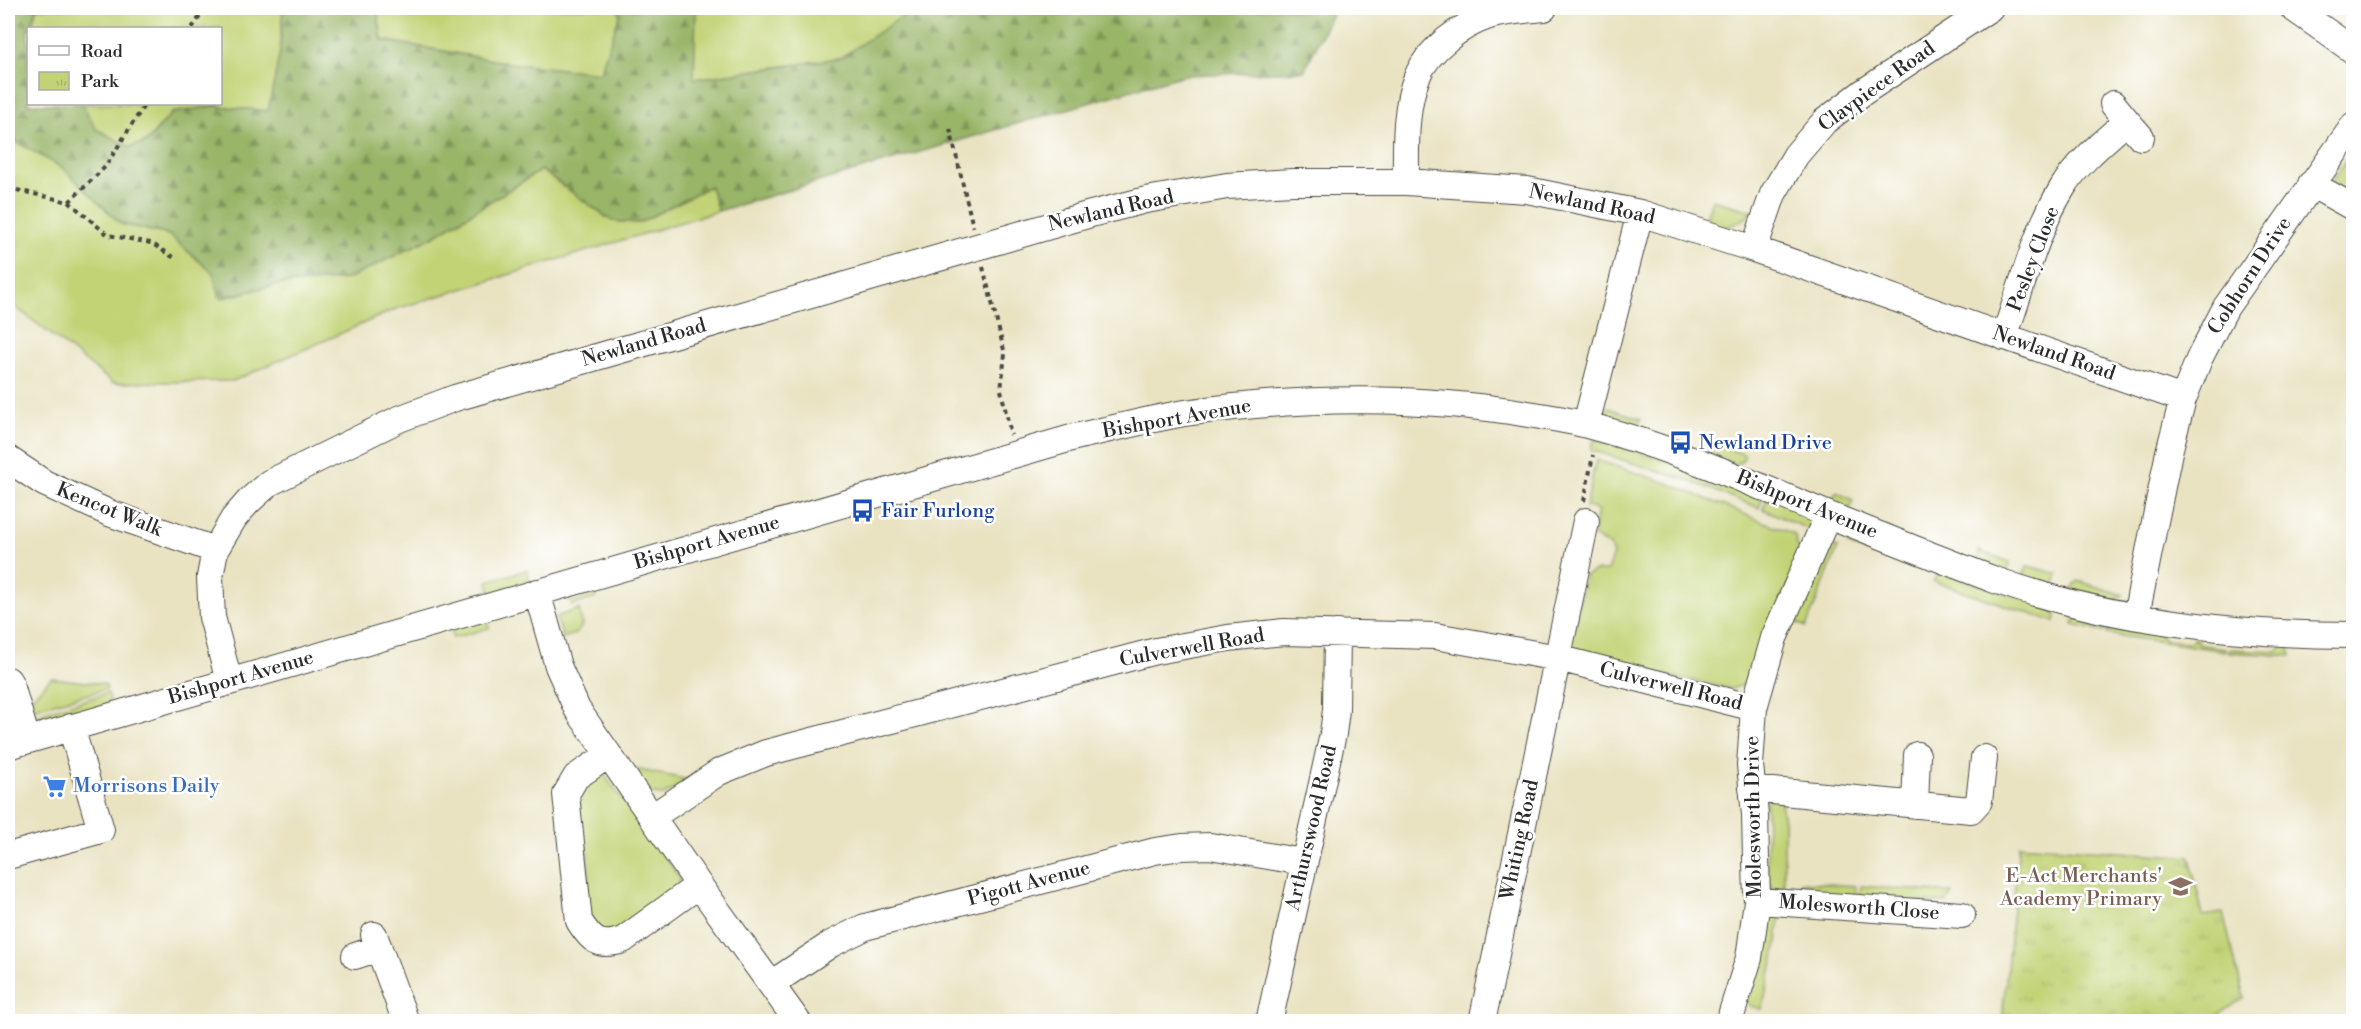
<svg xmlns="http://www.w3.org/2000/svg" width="2361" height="1029" font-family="'Libre Bodoni',serif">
	<defs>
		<pattern id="forest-firs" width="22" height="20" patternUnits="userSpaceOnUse" patternTransform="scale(1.5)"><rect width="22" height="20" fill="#99b567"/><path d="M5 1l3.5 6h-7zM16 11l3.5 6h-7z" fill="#7d9355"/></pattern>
		<pattern id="park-tufts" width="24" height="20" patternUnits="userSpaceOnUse" patternTransform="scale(1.5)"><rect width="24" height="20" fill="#c2d376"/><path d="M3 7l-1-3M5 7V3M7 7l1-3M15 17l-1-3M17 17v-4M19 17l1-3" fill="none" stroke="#a7b566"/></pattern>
	</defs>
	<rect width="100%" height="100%" fill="#fff"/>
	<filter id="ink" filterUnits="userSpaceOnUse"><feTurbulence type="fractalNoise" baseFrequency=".0167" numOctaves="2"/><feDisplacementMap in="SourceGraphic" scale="12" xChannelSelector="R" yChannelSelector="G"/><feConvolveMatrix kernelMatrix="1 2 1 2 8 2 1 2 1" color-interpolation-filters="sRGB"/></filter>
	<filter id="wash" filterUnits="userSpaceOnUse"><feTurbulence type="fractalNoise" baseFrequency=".008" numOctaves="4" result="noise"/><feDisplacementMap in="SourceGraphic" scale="24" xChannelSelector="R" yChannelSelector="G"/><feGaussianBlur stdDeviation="1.35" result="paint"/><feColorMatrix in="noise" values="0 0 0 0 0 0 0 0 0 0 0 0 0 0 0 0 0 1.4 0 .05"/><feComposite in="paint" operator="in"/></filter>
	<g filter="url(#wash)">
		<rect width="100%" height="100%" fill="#e9e3c2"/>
		<path fill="#c2d376" stroke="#767f50" stroke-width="1.5" d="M38 8H283L280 52 269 111 214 106 172 113 146 142 130 147 95 129 82 104H220V28H31L36 9Z
			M377 8H618L620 14 600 73 515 64 382 40Z
			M696 8H915L840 58 693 79Z
			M8 137 63 168 121 224 169 235 213 273 221 298 281 284 348 279 434 236 541 170 612 221 639 223 710 186 718 211 396 309 233 381 113 383 8 301Z
			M2353 151V200L2331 187 2333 179Z
			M1712 200 1752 211 1746 218 1729 226 1723 227 1705 221Z
			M1608 408 1641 419 1637 429 1611 421 1602 409Z
			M1594 439 1765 491 1759 508 1690 481 1591 450Z
			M1714 443 1745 455 1741 462 1734 464 1711 454Z
			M1596 460 1662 481 1794 534 1800 554 1758 667 1747 683 1731 689 1597 660 1569 648 1585 576 1595 571H1607L1613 555 1610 546 1593 536 1598 510 1586 507Z
			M1836 492 1853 500 1848 511 1830 504Z
			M1769 494 1805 508 1813 523 1810 530 1763 509Z
			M1848 533 1883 547 1879 557 1848 545 1845 539Z
			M1823 542 1838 548 1806 627 1791 620Z
			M1979 551 2010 562 2005 574 1978 565Z
			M2028 566 2058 574 2054 587 2022 578Z
			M527 570 530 581 491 593 488 581Z
			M1939 572 2050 607 2056 616 2055 622 1933 581Z
			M2078 581 2123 595 2115 600 2071 591Z
			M566 586 593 589 596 598 572 605Z
			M579 609 582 625 577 633 563 638 556 617Z
			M487 616 489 628 453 638 450 627Z
			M2085 616 2106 621 2104 632 2073 625 2074 620Z
			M2111 622 2157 631 2164 640 2190 642 2195 637 2201 645 2225 648V651L2107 634Z
			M2283 644H2289L2291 656 2229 652V649L2278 651Z
			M51 678 105 684 107 689 31 709 28 701Z
			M108 693 110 700 105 706 43 723 35 720 31 716Z
			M600 769 680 878 678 888 613 933 593 928 582 887 589 877 586 841 576 832 579 781Z
			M635 769 684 779 686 782 664 795 651 794 632 771Z
			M1766 797H1780L1784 822V892L1773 888 1768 880Z
			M1801 882 1856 886 1855 898 1804 894 1801 890Z
			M1861 886 1952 893 1946 903 1859 899Z
			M1781 910 1776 949 1762 1009 1750 1006 1747 1002 1768 914Z"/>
		<path fill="url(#forest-firs)" stroke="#627049" stroke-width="1.5" d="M8 8H38L36 9 31 28H28V104H82L96 129 130 147 147 142 172 113 214 106 268 111 280 52 283 8H377L382 40 515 64 600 73 620 14 618 8H696L694 79 840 58 915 8H1335L1304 71 1184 75 718 211 710 186 639 223 612 221 541 170 434 236 348 279 281 284 220 298 213 273 169 235 121 224 63 168 8 137Z"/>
		<path fill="url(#park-tufts)" stroke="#767f50" stroke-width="1.5" d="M2019 845 2190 857 2203 916 2223 913 2244 998 2222 1012 2215 1021H2002Z"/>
	</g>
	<g filter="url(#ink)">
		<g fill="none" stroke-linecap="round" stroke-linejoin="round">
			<defs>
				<path id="minor" d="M2293 8 2354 51
					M2113 104 2127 121
					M1406 182C1406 149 1404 108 1417 77 1428 49 1462 25 1489 16 1506 11 1527 10 1544 8
					M2311 184 2354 208
					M1754 249 1773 194 1796 155 1825 121 1862 93 1990 8
					M2004 337C2022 287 2035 232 2063 187 2079 161 2105 141 2127 121L2141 137
					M1586 424 1640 213
					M8 459 44 483 109 513 215 550
					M537 592 558 666 577 709 699 885 798 1022
					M2136 616 2169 452 2183 399 2200 357 2226 307 2354 125
					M8 680 11 685 27 740
					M229 681 212 617 210 577 215 550 234 518 249 501 269 483 399 419 455 398 1091 214 1146 200 1227 186 1292 182H1406L1527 190 1640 213 1754 249 2183 399
					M8 746 1075 437C1112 429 1149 419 1185 413 1299 397 1415 395 1528 414 1548 417 1568 420 1587 425 1670 447 1749 482 1829 515 1884 537 1939 559 1995 580 2107 620 2236 635 2354 635
					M608 755 576 777 566 794 579 921C592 941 599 948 623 940L699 885
					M1752 789 1971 810 1979 801 1984 758
					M1915 805 1917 755
					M652 817 719 772 766 753 1156 651 1228 638 1284 632 1435 636 1558 658 1754 708
					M8 856 101 830 71 727
					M1757 901 1962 915
					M374 935 406 1022
					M355 956 379 948
					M771 984 831 944 865 927 1155 851 1182 847 1210 846 1303 862
					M1269 1022 1333 734 1336 710 1337 633
					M1482 1022 1586 521
					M1729 1022 1749 958 1757 901 1755 815 1750 765 1754 708 1774 638 1828 515"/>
			</defs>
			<use href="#minor" stroke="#484742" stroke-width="28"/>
			<path stroke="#484742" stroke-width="4" stroke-dasharray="4.5 4.5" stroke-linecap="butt" d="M192 28 206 8
				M950 129 973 227
				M8 188 69 202 105 167 145 104
				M69 202 108 235 151 243 176 259
				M983 267 1005 354 1001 390 1011 435
				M1584 501 1593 455"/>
			<use href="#minor" stroke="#fff" stroke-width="26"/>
		</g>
	</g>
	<defs>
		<symbol id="bus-bare" viewBox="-9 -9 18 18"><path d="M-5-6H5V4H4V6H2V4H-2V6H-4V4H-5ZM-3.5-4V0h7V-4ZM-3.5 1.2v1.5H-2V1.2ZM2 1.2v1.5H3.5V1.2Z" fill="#1a4fb4" stroke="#fff" stroke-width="2.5" paint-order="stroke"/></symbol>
		<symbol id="supermarket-bare" viewBox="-9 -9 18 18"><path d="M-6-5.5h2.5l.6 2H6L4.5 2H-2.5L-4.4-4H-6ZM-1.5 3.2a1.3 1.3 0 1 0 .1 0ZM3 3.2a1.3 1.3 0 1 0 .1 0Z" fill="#3f7fe0" stroke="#fff" stroke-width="2.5" paint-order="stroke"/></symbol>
		<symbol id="school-bare" viewBox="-9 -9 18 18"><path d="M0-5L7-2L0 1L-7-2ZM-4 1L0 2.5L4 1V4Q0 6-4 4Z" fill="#8d6e63" stroke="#fff" stroke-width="2.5" paint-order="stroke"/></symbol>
	</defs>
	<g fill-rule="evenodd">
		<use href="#bus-bare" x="1664" y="426" width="33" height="33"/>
		<use href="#bus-bare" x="846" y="494" width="33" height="33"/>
		<use href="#supermarket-bare" x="38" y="770" width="33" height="33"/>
		<use href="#school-bare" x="2164" y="870" width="33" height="33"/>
	</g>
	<g text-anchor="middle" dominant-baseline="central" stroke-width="5" stroke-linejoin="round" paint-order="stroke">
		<g font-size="20" fill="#2b2b2b" stroke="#fff">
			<text transform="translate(1877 87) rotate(-36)">Claypiece Road</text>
			<text transform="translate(1592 205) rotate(12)">Newland Road</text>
			<text transform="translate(1111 211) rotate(-13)">Newland Road</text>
			<text transform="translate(2034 259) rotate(-69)">Pesley Close</text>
			<text transform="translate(2250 276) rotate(-57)">Cobhorn Drive</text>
			<text transform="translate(644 343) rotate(-16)">Newland Road</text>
			<text transform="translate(2054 354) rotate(19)">Newland Road</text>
			<text transform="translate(1177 419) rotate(-10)">Bishport Avenue</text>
			<text transform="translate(1807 505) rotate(22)">Bishport Avenue</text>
			<text transform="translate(109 510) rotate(22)">Kencot Walk</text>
			<text transform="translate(707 543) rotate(-16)">Bishport Avenue</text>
			<text transform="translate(1192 648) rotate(-10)">Culverwell Road</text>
			<text transform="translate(241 678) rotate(-16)">Bishport Avenue</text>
			<text transform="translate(1671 687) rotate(14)">Culverwell Road</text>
			<text transform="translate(1754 817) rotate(-91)">Molesworth Drive</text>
			<text transform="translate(1312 828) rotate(-77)">Arthurswood Road</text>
			<text transform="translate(1520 840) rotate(-78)">Whiting Road</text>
			<text transform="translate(1029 884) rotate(-15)">Pigott Avenue</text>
			<text transform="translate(1859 908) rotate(4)">Molesworth Close</text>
		</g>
		<g font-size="20" fill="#164399" stroke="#fff" text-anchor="start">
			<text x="1699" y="443">Newland Drive</text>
			<text x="881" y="511">Fair Furlong</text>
		</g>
		<g font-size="20" fill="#366cbe" stroke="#fff" text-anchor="start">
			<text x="73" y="786">Morrisons Daily</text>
		</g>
		<g font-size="20" fill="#785e54" stroke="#fff" text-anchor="end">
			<text x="2162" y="876">E-Act Merchants'<tspan x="2162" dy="23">Academy Primary</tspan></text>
		</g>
	</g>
	<rect width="2361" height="1029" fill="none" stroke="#fff" stroke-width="30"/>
	<rect x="27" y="27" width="195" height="78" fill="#ffffff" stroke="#aaaaaa" stroke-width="1.5"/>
	<rect x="39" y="46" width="30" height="9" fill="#ffffff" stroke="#aaaaaa" stroke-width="1.5"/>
	<text x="81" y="57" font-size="18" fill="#2b2b2b">Road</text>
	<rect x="39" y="72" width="30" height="18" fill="url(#park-tufts)" stroke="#aaaaaa" stroke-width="1.5"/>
	<text x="81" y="87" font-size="18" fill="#2b2b2b">Park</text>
</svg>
